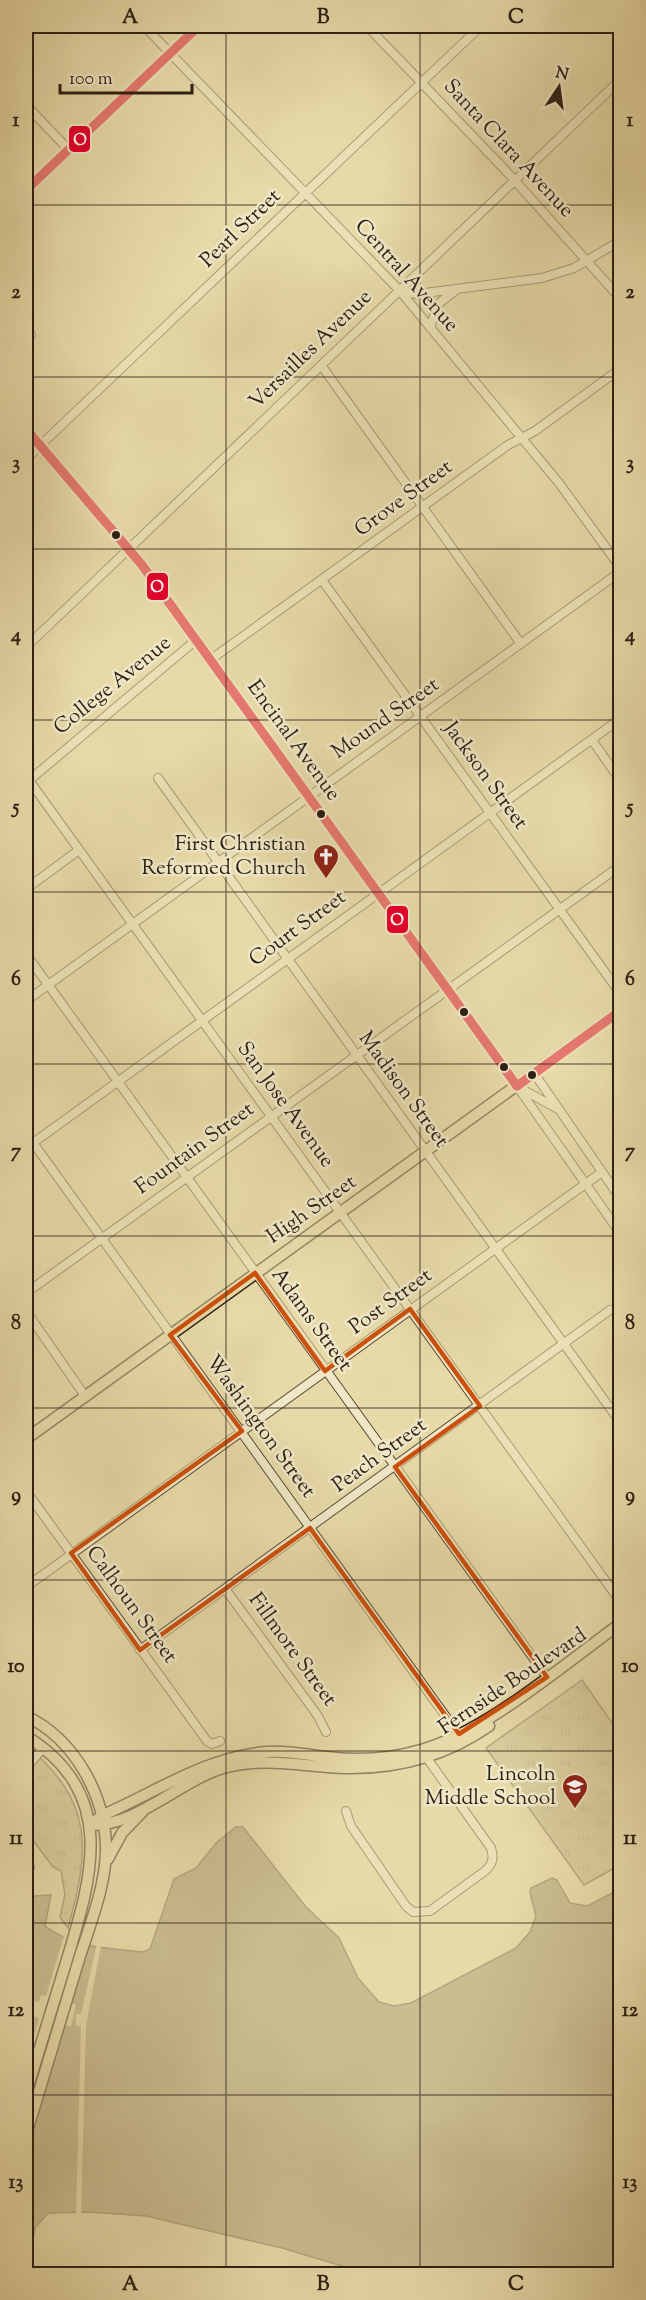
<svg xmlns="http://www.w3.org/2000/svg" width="646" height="2300" font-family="'Sorts Mill Goudy',serif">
	<defs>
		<pattern id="grass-tufts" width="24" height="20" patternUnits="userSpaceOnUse" patternTransform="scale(1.5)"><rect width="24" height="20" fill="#c7ba8f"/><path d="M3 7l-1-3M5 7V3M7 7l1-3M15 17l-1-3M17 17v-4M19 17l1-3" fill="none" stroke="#ab9f7b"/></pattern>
	</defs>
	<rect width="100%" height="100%" fill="#e7daa8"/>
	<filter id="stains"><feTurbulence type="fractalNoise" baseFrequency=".00333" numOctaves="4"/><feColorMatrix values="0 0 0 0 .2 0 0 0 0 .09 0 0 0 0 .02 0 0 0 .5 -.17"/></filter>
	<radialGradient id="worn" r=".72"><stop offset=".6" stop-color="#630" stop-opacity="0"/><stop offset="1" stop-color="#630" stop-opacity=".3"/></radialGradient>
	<path fill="url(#grass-tufts)" stroke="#7a6c52" stroke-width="1.5" d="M582 1680 620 1734V1865L584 1885 486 1748Z
		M26 1745C94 1802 90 1849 68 1928L60 1917 65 1895 61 1871 53 1867 26 1831Z"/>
	<path fill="#a79a76" stroke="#766950" stroke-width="1.5" d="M236 1827H243L306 1907 339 1938 358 1978 379 2002 394 2006 411 2003 516 1948 530 1932 536 1916 530 1893 531 1888 552 1878 557 1880 570 1903 587 1906 620 1889V2274H369L282 2248 146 2216 89 2212 48 2213 35 2228 26 2271V1926L31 1921 34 1896 51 1895 45 1926C74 1948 108 1948 143 1952L150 1949 174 1879 196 1868 217 1842Z"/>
	<path fill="#e7daa8" d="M64 1936 89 1943 72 2003 76 2005 71 2026 66 2025 26 2158V2064L39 2018 31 2015 34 2001 39 2002 41 1995 46 1996Z
		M97 1944 101 1945 86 2026 81 2215H76L81 2026H76V2014H81Z"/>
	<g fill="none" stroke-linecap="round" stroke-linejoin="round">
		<defs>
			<path id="minor" d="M144 26 400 291 559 483 620 567
				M367 26 508 173 620 298
				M26 105 68 149
				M26 190 199 26
				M400 291 417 294 542 278 574 268 620 241
				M430 328 438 304 456 290
				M26 340 31 335
				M321 365 521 644
				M26 459 481 26
				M322 580 620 993
				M26 647 620 80
				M210 660 508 445 535 431 620 369
				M592 740 620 780
				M26 776 620 1601
				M158 778 620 1422
				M26 783 196 640
				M26 889 79 850
				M26 954 547 1677
				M26 1001 620 572
				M534 1073 620 1198
				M517 1086 620 1233
				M520 1088 556 1108
				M26 1133 462 1739
				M26 1148 620 719
				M26 1293 620 866
				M26 1311 85 1396
				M26 1491 207 1741 212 1744 220 1741
				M26 1587 602 1172
				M226 1590 318 1716 326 1732
				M140 1650 610 1310
				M26 1768 43 1748
				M346 1811 351 1826 406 1906 413 1912 430 1911 485 1871C493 1864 494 1858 491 1848L424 1754
				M26 1861 30 1867"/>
			<path id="major" d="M26 429 142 565 517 1086
				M26 1439 620 1011
				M26 1716C74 1739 104 1793 106 1845 107 1882 91 1922 80 1956 62 2016 44 2075 26 2135
				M26 1736C120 1794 91 1880 65 1966 52 2008 39 2051 26 2093
				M90 1825 103 1815C158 1791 206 1757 267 1752 287 1750 307 1755 326 1757 358 1761 390 1759 421 1750 486 1732 564 1664 620 1624
				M90 1825C135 1827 180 1781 223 1768 266 1756 304 1767 346 1768 398 1769 446 1756 489 1726
				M108 1859 122 1833 143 1811"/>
		</defs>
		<use href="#minor" stroke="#5b4e3a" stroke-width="10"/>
		<use href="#major" stroke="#2c1f16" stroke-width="13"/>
		<use href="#minor" stroke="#efe7c6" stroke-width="8"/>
		<use href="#major" stroke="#e7daa8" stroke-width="10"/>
		<defs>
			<path id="bus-1" d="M26 190 199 26
				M26 429 142 565 517 1086
				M517 1086 620 1011"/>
		</defs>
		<use href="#bus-1" stroke="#efe7c6" stroke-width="14"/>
		<use href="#bus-1" stroke="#e4002b" stroke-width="9"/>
	</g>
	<path d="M0 0H646V2300H0ZM255 1273 325 1371 410 1309 480 1406 395 1467 547 1677 459 1734 310 1528 140 1650 71 1553 242 1431 170 1335Z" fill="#e7daa8" fill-opacity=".55" fill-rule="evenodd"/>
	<path fill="none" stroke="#cc500e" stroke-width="4.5" stroke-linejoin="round" d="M255 1273 325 1371 410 1309 480 1406 395 1467 547 1677 459 1734 310 1528 140 1650 71 1553 242 1431 170 1335Z"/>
	<path fill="none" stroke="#2c1f16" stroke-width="1.5" stroke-opacity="0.55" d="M226 26V2274M420 26V2274M26 205H620M26 377H620M26 549H620M26 720H620M26 892H620M26 1064H620M26 1236H620M26 1408H620M26 1580H620M26 1751H620M26 1923H620M26 2095H620"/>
	<defs>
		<symbol id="church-pin" viewBox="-11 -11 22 30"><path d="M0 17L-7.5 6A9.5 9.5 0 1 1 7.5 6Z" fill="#8f2418" stroke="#efe7c6"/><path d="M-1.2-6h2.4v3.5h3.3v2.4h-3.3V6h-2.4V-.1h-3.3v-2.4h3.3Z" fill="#fff"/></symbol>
		<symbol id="school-pin" viewBox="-11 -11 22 30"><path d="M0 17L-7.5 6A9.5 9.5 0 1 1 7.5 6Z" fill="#8f2418" stroke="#efe7c6"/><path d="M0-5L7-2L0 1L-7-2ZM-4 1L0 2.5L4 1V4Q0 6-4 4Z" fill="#fff"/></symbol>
	</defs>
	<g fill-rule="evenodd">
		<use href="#church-pin" x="311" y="842" width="30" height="40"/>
		<use href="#school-pin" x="560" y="1772" width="30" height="40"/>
	</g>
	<g fill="#2c1f16" stroke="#efe7c6" stroke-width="2">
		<circle cx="116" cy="535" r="5"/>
		<circle cx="321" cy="814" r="5"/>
		<circle cx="464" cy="1012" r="5"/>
		<circle cx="504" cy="1067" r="5"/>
		<circle cx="532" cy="1075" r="5"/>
	</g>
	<g text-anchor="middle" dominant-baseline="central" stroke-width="5" stroke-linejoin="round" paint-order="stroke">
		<g font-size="21" fill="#2c1f16" stroke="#efe7c6">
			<text transform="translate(508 149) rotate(47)">Santa Clara Avenue</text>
			<text transform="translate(241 229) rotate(-44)">Pearl Street</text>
			<text transform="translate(406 276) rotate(48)">Central Avenue</text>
			<text transform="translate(311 350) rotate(-44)">Versailles Avenue</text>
			<text transform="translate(404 499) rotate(-36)">Grove Street</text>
			<text transform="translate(113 686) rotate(-39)">College Avenue</text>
			<text transform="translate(386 719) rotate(-35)">Mound Street</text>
			<text transform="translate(293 741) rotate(54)">Encinal Avenue</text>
			<text transform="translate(485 776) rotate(54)">Jackson Street</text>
			<text transform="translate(298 929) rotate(-36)">Court Street</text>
			<text transform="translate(403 1090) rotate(54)">Madison Street</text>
			<text transform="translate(285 1105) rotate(54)">San Jose Avenue</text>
			<text transform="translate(195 1149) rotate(-36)">Fountain Street</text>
			<text transform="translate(312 1210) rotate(-35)">High Street</text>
			<text transform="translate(391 1302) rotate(-36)">Post Street</text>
			<text transform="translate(311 1320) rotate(54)">Adams Street</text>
			<text transform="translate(260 1427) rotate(54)">Washington Street</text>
			<text transform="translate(380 1456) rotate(-36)">Peach Street</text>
			<text transform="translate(131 1605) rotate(54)">Calhoun Street</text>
			<text transform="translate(292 1650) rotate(54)">Fillmore Street</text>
			<text transform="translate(513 1682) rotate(-34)">Fernside Boulevard</text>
		</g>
		<g font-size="21" fill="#2c1f16" stroke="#efe7c6" text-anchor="end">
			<text x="306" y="845">First Christian<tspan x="306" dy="24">Reformed Church</tspan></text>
			<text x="556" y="1775">Lincoln<tspan x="556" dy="24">Middle School</tspan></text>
		</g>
	</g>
	<g stroke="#efe7c6" stroke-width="2">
		<rect x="68" y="125" width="23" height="28" rx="6" fill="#e4002b"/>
		<rect x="146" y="572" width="23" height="29" rx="6" fill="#e4002b"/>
		<rect x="386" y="905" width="23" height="29" rx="6" fill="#e4002b"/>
	</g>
	<g font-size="16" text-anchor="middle" font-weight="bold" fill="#fff">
		<text x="80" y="145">O</text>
		<text x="157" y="592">O</text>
		<text x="397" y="925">O</text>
	</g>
	<rect width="646" height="2300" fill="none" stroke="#e7daa8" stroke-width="66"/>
	<g transform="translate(559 87) rotate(13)" stroke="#efe7c6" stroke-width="4.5" paint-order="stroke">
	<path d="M0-4.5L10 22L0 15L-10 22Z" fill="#2c1f16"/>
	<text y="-9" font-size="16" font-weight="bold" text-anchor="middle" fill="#2c1f16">N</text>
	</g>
	<path d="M60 84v9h132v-9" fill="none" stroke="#2c1f16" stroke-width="3"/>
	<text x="69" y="84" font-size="18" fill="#2c1f16" stroke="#efe7c6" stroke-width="4.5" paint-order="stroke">100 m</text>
	<rect x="33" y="33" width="580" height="2234" fill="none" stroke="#2c1f16" stroke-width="2"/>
	<g font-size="20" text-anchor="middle" font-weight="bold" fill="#2c1f16">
		<text x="130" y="23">A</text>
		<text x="323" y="23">B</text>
		<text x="516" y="23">C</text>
		<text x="16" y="126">1</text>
		<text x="630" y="126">1</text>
		<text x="16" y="298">2</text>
		<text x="630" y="298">2</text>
		<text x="16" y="469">3</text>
		<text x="630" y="469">3</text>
		<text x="16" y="641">4</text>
		<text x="630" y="641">4</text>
		<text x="16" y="813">5</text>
		<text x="630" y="813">5</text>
		<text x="16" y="985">6</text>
		<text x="630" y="985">6</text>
		<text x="16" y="1157">7</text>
		<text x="630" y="1157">7</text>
		<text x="16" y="1329">8</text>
		<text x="630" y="1329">8</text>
		<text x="16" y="1501">9</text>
		<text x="630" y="1501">9</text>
		<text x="16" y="1672">10</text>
		<text x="630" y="1672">10</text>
		<text x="16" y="1844">11</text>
		<text x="630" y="1844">11</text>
		<text x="16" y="2016">12</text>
		<text x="630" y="2016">12</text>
		<text x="16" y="2188">13</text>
		<text x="630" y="2188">13</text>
		<text x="130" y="2290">A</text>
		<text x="323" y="2290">B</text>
		<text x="516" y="2290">C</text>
	</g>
	<rect width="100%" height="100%" filter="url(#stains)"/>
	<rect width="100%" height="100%" fill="url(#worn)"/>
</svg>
